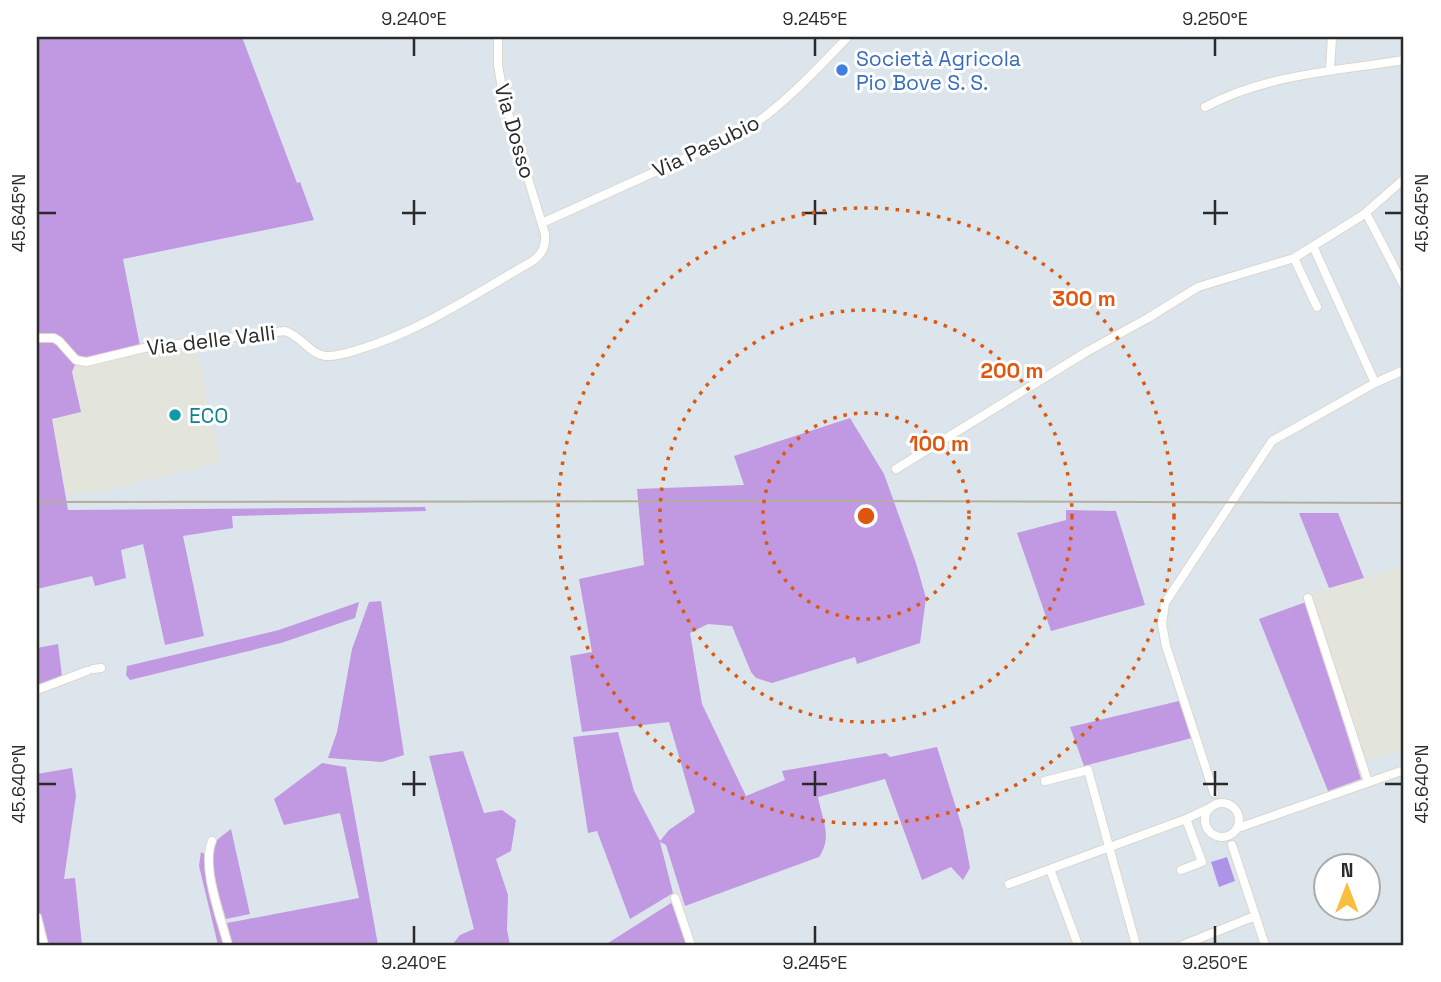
<svg xmlns="http://www.w3.org/2000/svg" width="1441" height="982" font-family="'Space Grotesk',sans-serif">
	<rect width="100%" height="100%" fill="#dce5ec"/>
	<path fill="#e3e4dc" d="M196 345 221 462 100 492 66 495 52 419 82 412 72 372 76 364Z
		M1404 566V749L1364 762 1309 594Z"/>
	<path fill="#c099e2" d="M37 37H242L297 183 300 182 314 220 123 259 141 351 76 362 72 372 81 412 52 419 68 510 425 507 426 511 232 516 233 528 183 536 204 636 165 645 143 544 121 550 126 578 95 586 92 576 37 589Z
		M850 418 884 474 916 563 926 598 920 643 857 664 855 657 772 683 756 678 751 672 732 626 708 624 690 633 702 704 746 796 785 780 782 771 886 753 890 757 937 747 963 830 970 868 963 880 951 867 922 880 885 779 818 797C822 819 833 837 819 857L685 906 666 845 660 842 673 893 630 919 597 831 588 833 573 737 618 732 634 791 660 841 669 830 695 812 669 722 582 732 570 656 592 652 579 579 644 565 637 489 744 485 734 456Z
		M1066 510 1116 511 1145 605 1051 631 1017 533 1066 520Z
		M1299 513H1338L1364 578 1329 588Z
		M381 601 404 755 382 762 328 758 337 732 352 649 369 602Z
		M359 602 355 618 281 643 130 680 126 675 127 666 279 630Z
		M1306 602 1361 779 1328 791 1259 619Z
		M58 644 62 676 37 686V648Z
		M1179 701 1192 738 1084 766 1070 727Z
		M463 751 484 813 502 810 516 820 511 851 496 859 508 895 507 930 510 945H452L460 935 474 929 429 756Z
		M322 763 346 767 378 945H232L227 923 359 898 340 813 284 825 274 799Z
		M72 768 76 796 64 879 75 878 82 945H47L37 905V774Z
		M231 829 250 914 226 919C222 904 206 856 214 844 218 838 226 833 231 829Z
		M201 852 204 854 225 945H218L199 866Z
		M671 903 676 906 690 945H605Z"/>
	<path fill="#ae94e9" d="M1227 857 1235 881 1219 887 1211 862Z"/>
	<g fill="none" stroke-linecap="round" stroke-linejoin="round">
		<defs>
			<path id="minor" d="M1330 70 1332 37
				M1205 107C1266 74 1337 71 1404 60
				M1366 213 1404 286
				M542 223 743 132C783 106 815 71 848 37
				M1313 246 1375 383
				M1294 258 1317 307
				M37 338H54L59 341 76 360 86 362 144 348 285 331C301 336 310 354 325 356 336 357 347 353 357 350 419 332 475 294 531 262 542 255 546 247 545 234L504 100 498 65V37
				M896 469 1088 351 1148 318 1198 287 1294 258 1363 215 1404 179
				M1308 598 1368 782
				M93 669 101 668
				M37 690 87 671
				M1045 781 1088 770 1136 945
				M1214 793 1166 646 1162 624 1165 603 1272 441 1375 383 1404 370
				M1205 820a17 17 0 1 1 34 0a17 17 0 1 1-34 0Z
				M1238 828 1404 770
				M212 841C201 866 221 918 228 945
				M1232 845 1265 945
				M1050 869 1078 945
				M1181 870 1202 862 1186 819
				M1009 884 1186 819 1209 808
				M675 898 691 945
				M37 917 44 945
				M1183 945 1255 916"/>
		</defs>
		<use href="#minor" stroke="#dcd6ca" stroke-width="10"/>
		<use href="#minor" stroke="#fff" stroke-width="8"/>
		<path stroke="#b4ae9f" stroke-width="2" d="M37 502 850 501 1404 503"/>
	</g>
	<path fill="none" stroke="#2a2a2a" stroke-width="2.5" d="M414 38V56M815 38V56M1215 38V56M414 200V225M815 200V225M1215 200V225M38 213H56M402 213H426M802 213H827M1203 213H1228M1385 213H1402M414 771V796M815 771V796M1215 771V796M38 784H56M402 784H426M802 784H827M1203 784H1228M1385 784H1402M414 926V944M815 926V944M1215 926V944"/>
	<g fill="none" stroke="#de570e" stroke-width="3.5" stroke-dasharray="3.5 7">
		<circle cx="866" cy="516" r="103"/>
		<circle cx="866" cy="516" r="206"/>
		<circle cx="866" cy="516" r="308"/>
	</g>
	<circle fill="#3f7fe0" stroke="#fff" stroke-width="2.5" cx="842" cy="70" r="7"/>
	<circle fill="#0f9aa8" stroke="#fff" stroke-width="2.5" cx="175" cy="415" r="7"/>
	<g text-anchor="middle" dominant-baseline="central" stroke-width="6" stroke-linejoin="round" paint-order="stroke">
		<g font-size="21" fill="#366cbe" stroke="#fff" text-anchor="start">
			<text x="856" y="58">Società Agricola<tspan x="856" dy="24">Pio Bove S. S.</tspan></text>
		</g>
		<g font-size="21" fill="#2a2a2a" stroke="#fff">
			<text transform="translate(515 131) rotate(74)">Via Dosso</text>
			<text transform="translate(706 146) rotate(-26)">Via Pasubio</text>
			<text transform="translate(211 340) rotate(-7)">Via delle Valli</text>
		</g>
		<g font-size="21" fill="#0d838f" stroke="#fff" text-anchor="start">
			<text x="189" y="415">ECO</text>
		</g>
	</g>
	<circle cx="866" cy="516" r="10" fill="#de570e" stroke="#fff" stroke-width="3.5"/>
	<g font-size="21" text-anchor="middle" font-weight="bold" fill="#de570e" stroke="#fff" stroke-width="6" stroke-linejoin="round" paint-order="stroke">
		<text x="1084" y="306">300 m</text>
		<text x="1012" y="378">200 m</text>
		<text x="939" y="451">100 m</text>
	</g>
	<rect width="1441" height="982" fill="none" stroke="#ffffff" stroke-width="77"/>
	<g transform="translate(1347 887)"><circle r="33" fill="#ffffff" stroke="#aaaaaa" stroke-width="2"/>
	<path d="M0-5L12 26L0 18L-12 26Z" fill="#f8be3d"/>
	<text y="-10" font-size="19" font-weight="bold" text-anchor="middle" fill="#2a2a2a">N</text>
	</g>
	<rect x="38" y="38" width="1364" height="906" fill="none" stroke="#2a2a2a" stroke-width="2.5"/>
	<g font-size="18" text-anchor="middle" fill="#2a2a2a">
		<text x="414" y="25">9.240°E</text>
		<text x="815" y="25">9.245°E</text>
		<text x="1215" y="25">9.250°E</text>
		<text transform="translate(19 213) rotate(-90)" y="6">45.645°N</text>
		<text transform="translate(1422 213) rotate(-90)" y="6">45.645°N</text>
		<text transform="translate(19 784) rotate(-90)" y="6">45.640°N</text>
		<text transform="translate(1422 784) rotate(-90)" y="6">45.640°N</text>
		<text x="414" y="969">9.240°E</text>
		<text x="815" y="969">9.245°E</text>
		<text x="1215" y="969">9.250°E</text>
	</g>
</svg>
